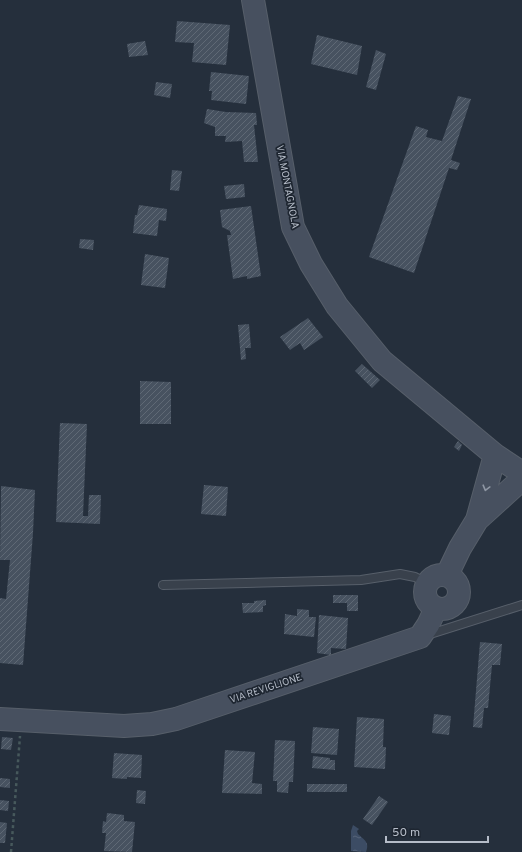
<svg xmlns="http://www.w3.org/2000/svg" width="522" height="852" font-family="Overpass,sans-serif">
	<defs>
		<pattern id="water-ripples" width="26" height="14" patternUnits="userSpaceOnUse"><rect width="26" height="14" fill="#3c4c64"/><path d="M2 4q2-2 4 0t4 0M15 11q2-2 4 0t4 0" fill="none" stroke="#566479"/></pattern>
		<pattern id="building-hatch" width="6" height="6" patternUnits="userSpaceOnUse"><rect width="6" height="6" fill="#475260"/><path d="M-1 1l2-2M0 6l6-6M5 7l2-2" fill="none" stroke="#5f6975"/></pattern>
	</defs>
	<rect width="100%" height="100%" fill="#252f3c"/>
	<path fill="url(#water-ripples)" d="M353 825 359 829 357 831 358 834C364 840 370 842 366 852L351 851V831Z"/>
	<path fill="url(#building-hatch)" d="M177 21 230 25 226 65 192 62 194 43 175 42Z
		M317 35 362 46 357 75 311 64Z
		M145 41 148 55 129 57 127 44Z
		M376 50 386 54 376 90 366 87Z
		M211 72 249 76 246 104 211 100 212 91H209Z
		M156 82 172 84 170 98 154 95Z
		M458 96 471 99 451 160 460 163 457 170 449 168 414 273 369 257 416 126 428 130 426 137 442 141Z
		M207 109 226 112 256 113 257 125H254L258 162H244L242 141 225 142 226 136H215V127L204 123Z
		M172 170 182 171 179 191 170 190Z
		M244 184 245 197 226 199 224 186Z
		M139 205 167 209 166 221 159 220 157 236 133 233 135 215H137Z
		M251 206 261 276 247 279V276L233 279 227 235H231L230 231 222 227 220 210Z
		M80 239 94 240 93 250 79 248Z
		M145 254 169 258 165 288 141 285Z
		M308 318 323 337 304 350 300 343 290 350 280 337Z
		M249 324 251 348H245L246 359 241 360 238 325Z
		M362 364 380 380 372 388 355 371Z
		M140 381 171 382V424H140Z
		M60 423 87 424 83 516H88L89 495H101L100 524 56 522Z
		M458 441 462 445 459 451 454 447Z
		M204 485 228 487 226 516 201 514Z
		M1 486 35 490 33 533 23 665 0 663V598L6 599 10 560H0Z
		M333 595H358V611H347V603H333Z
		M266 600V605L263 606V612L243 613 242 603H254V601Z
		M297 609 309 610V617H316L314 637 284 634 285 614 297 616Z
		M319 615 348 618 346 649 331 648V655L317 653Z
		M480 642 502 644 500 665H492L488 708H484L482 728 473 727Z
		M434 714 451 716 449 735 432 733Z
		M357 717 384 719 383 747H386L385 769 354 767Z
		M313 727 339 729 337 755 311 753Z
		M2 737 13 738 11 750 1 749Z
		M275 740 295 741 293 782H289L288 793 277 792V781H273Z
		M225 750 255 752 252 783 262 784V794L222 793Z
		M114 753 142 755 141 778 127 777V779L112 778Z
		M313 756 330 758V760H335V770L312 768Z
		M0 778 10 779V788L0 787Z
		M307 784H347V792H307Z
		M137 790 146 791 145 804 136 803Z
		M379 796 388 802 372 825 363 819Z
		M0 800 9 801 8 811 0 810Z
		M107 813 124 815V821L135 822 132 852 104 851 106 833H102L103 821 106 822Z
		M0 822 7 823 5 843H0Z"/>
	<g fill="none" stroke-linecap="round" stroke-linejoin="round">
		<defs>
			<path id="lane" d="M163 585 361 580 400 574 415 577 427 583
				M427 635 522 605"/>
			<path id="secondary" d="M253 0 293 227 311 264 337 306 382 361 495 455 522 473
				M477 520 495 455
				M425 592a17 17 0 1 1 34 0a17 17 0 1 1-34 0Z
				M447 575 460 548 477 520 522 479
				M0 719 124 726 152 724 176 719 420 637 428 625 436 608"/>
		</defs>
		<use href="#lane" stroke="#575f6a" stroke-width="10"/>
		<use href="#secondary" stroke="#575f6a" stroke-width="24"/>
		<path stroke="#47595c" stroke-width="2.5" stroke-dasharray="3 3" stroke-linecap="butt" d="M11 852 20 736"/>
		<use href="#lane" stroke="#39414c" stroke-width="8"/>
		<use href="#secondary" stroke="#47505f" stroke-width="22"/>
	</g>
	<defs><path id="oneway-chevron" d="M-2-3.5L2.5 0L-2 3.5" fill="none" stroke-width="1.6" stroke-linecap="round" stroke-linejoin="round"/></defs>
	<use stroke="#8e96a3" href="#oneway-chevron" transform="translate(486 488) rotate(105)"/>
	<g text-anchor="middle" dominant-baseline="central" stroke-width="3.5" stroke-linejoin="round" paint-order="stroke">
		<g font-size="10" fill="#b5bcc8" stroke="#1e2631">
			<text transform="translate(287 187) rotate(79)">VIA MONTAGNOLA</text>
			<text transform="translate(266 689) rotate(-18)">VIA REVIGLIONE</text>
		</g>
	</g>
	<path d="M386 836v6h102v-6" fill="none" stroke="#b5bcc8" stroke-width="2"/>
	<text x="392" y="836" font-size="12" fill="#b5bcc8" stroke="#1e2631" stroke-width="3" paint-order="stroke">50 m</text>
</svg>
